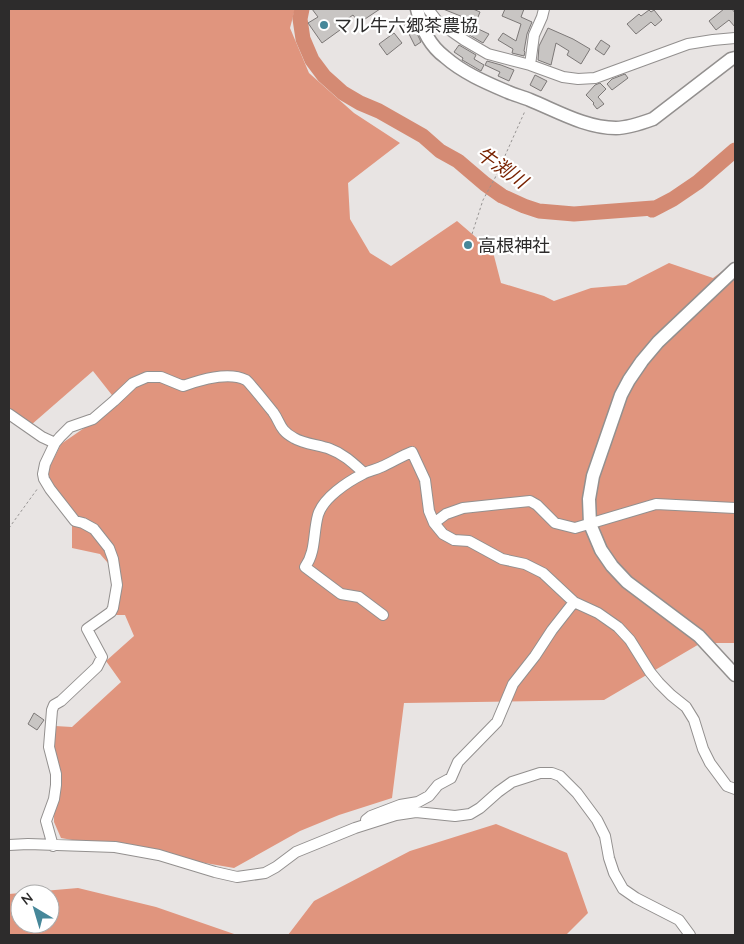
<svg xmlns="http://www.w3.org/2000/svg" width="744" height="944" font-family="Quicksand,'Noto Sans JP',sans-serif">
	<rect width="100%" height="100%" fill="#e8e4e3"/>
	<path fill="#e0957e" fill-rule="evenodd" d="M9 9H295L290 28 309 73 354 113 400 143 348 183 350 219 370 253 391 266 457 221 493 252 501 283 544 296 554 301 591 288 626 285 669 263 713 278 735 262V643H701L604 700 404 703 392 798 339 815 300 831 234 868 61 838 54 822 55 726 72 727 121 682 106 661 134 636 125 615H113L115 571 100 554 72 548V522L46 474 61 444 119 404 93 371 31 425 9 415Z
		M496 824 567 853 588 913 566 935H288L314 901 410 851Z
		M78 888 156 907 237 935H9V894ZM20 894H50V924H20Z"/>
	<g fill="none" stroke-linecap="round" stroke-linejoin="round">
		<path stroke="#d48a73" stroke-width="15" d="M302 9 300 19 303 39 312 60 324 76 343 93 360 103 379 111 423 136 440 151 458 161 485 184 502 196 524 206 539 211 574 214 653 208 652 210 673 199 698 182 735 150"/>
	</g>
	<path fill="#c8c5c3" stroke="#7c7877" d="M312 9H380L359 23 353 15 337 26 340 30 322 43 308 23 318 17Z
		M443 9H473L480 12 474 27 489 34 483 43 466 33 467 30 459 27 463 17Z
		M505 9H524L521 17 532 22 527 34 524 51 525 52 524 56 512 53 513 49 498 40 503 33 516 41 521 24 502 16Z
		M724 9H732L735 13V27L729 20 716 30 709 21Z
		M649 10 651 12 654 10 662 20 655 26 651 22 636 34 627 24 639 14 641 16Z
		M411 21 421 42 415 46 404 24Z
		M548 28 573 39 590 49 581 64 567 55 569 51 556 43 551 65 538 60 539 46Z
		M394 33 402 43 387 55 379 44Z
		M601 40 610 46 604 55 595 49Z
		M459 45 476 55 474 59 484 65 481 71 464 61 462 60 463 58 454 52Z
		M487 61 501 65 514 70 509 81 498 76 500 72 485 65Z
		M625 74 628 78 612 90 607 84 612 79Z
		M535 75 547 81 541 91 530 85Z
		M600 83 606 89 598 97 604 104 597 109 593 104 594 103 586 95 595 85Z
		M34 713 44 720 37 730 28 724Z"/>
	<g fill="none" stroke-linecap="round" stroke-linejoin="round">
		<defs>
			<path id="minor" d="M428 9 438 22 464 40 488 54 530 65 563 77 578 79 595 78 688 44 713 40 735 38
				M530 65 534 35 542 17 544 9
				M9 414 42 437 55 443
				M434 523 446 514 463 508 530 501 537 505 555 523 575 528 656 504 735 508
				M383 615 359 597 341 594 305 567C316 552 313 533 318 515 323 498 347 482 363 474 368 471 375 470 381 467 391 463 401 456 412 452L425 480 429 511 434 523 443 534 454 540 469 541 502 559 525 564 543 573 574 602 598 613 618 627 630 640 650 672 659 683 671 695 686 707 694 720 703 749 710 763 727 786 735 789
				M366 820 371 816 400 805 418 802 429 796 438 785 451 778 458 762 497 722 513 684 535 656 552 630 574 602
				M9 845 28 844 115 847 159 855 215 872 237 877 265 873 276 867 296 852 355 828 396 815 416 812 455 816 470 814 480 808 498 792 512 782 540 773H552L560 776 577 793 597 820 605 836 609 858 614 873 623 889 636 898 679 920 690 935
				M53 846 46 821 54 799 56 785V774L49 747 52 710 54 705 61 701 97 667 102 657 87 629 111 612 113 608 117 585 113 559 109 548 94 529 83 523 75 521 50 489 44 479 43 474 45 464 55 443 60 437 70 427 93 419 114 401 133 383 147 377H161L183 386C200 380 228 371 246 380 249 382 269 407 273 412 281 423 279 430 294 438 304 444 319 445 330 449 344 454 354 464 364 473"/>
			<path id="tertiary" d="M417 9C421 27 430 46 445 57 463 73 487 83 508 92 515 95 523 97 530 100 557 111 586 128 616 128 628 128 642 123 653 119L731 59 735 58
				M735 269 658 342 642 361 629 380 621 395 593 476 589 499 590 524 601 550 612 566 627 582 699 636 735 675"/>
		</defs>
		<use href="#minor" stroke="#93908f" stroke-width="12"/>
		<use href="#tertiary" stroke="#93908f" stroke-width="15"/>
		<path stroke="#979493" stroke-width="1" stroke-dasharray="2.5 2.5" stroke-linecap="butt" d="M472 234 483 200 495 178 525 111
			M9 528 38 488"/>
		<use href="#minor" stroke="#fff" stroke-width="10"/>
		<use href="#tertiary" stroke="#fff" stroke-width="12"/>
	</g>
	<g fill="#468799" stroke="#fff" stroke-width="2">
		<circle cx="324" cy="25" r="5"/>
		<circle cx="468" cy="245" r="5"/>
	</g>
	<g text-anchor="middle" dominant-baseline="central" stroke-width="4.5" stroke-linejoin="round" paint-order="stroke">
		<g font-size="18" fill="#2d2c2c" stroke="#fff" text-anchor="start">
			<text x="334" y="25">マル牛六郷茶農協</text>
			<text x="478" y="245">高根神社</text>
		</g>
		<g font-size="19" font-style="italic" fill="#792201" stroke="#fff">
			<text transform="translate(502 167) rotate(35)">牛渕川</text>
		</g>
	</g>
	<rect width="744" height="944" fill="none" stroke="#2d2c2c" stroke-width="20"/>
	<g transform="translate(35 909) rotate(322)"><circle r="24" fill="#ffffff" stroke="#ababab"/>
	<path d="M0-4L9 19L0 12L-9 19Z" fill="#468799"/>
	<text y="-8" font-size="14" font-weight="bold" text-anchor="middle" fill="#2d2c2c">N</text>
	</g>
</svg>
